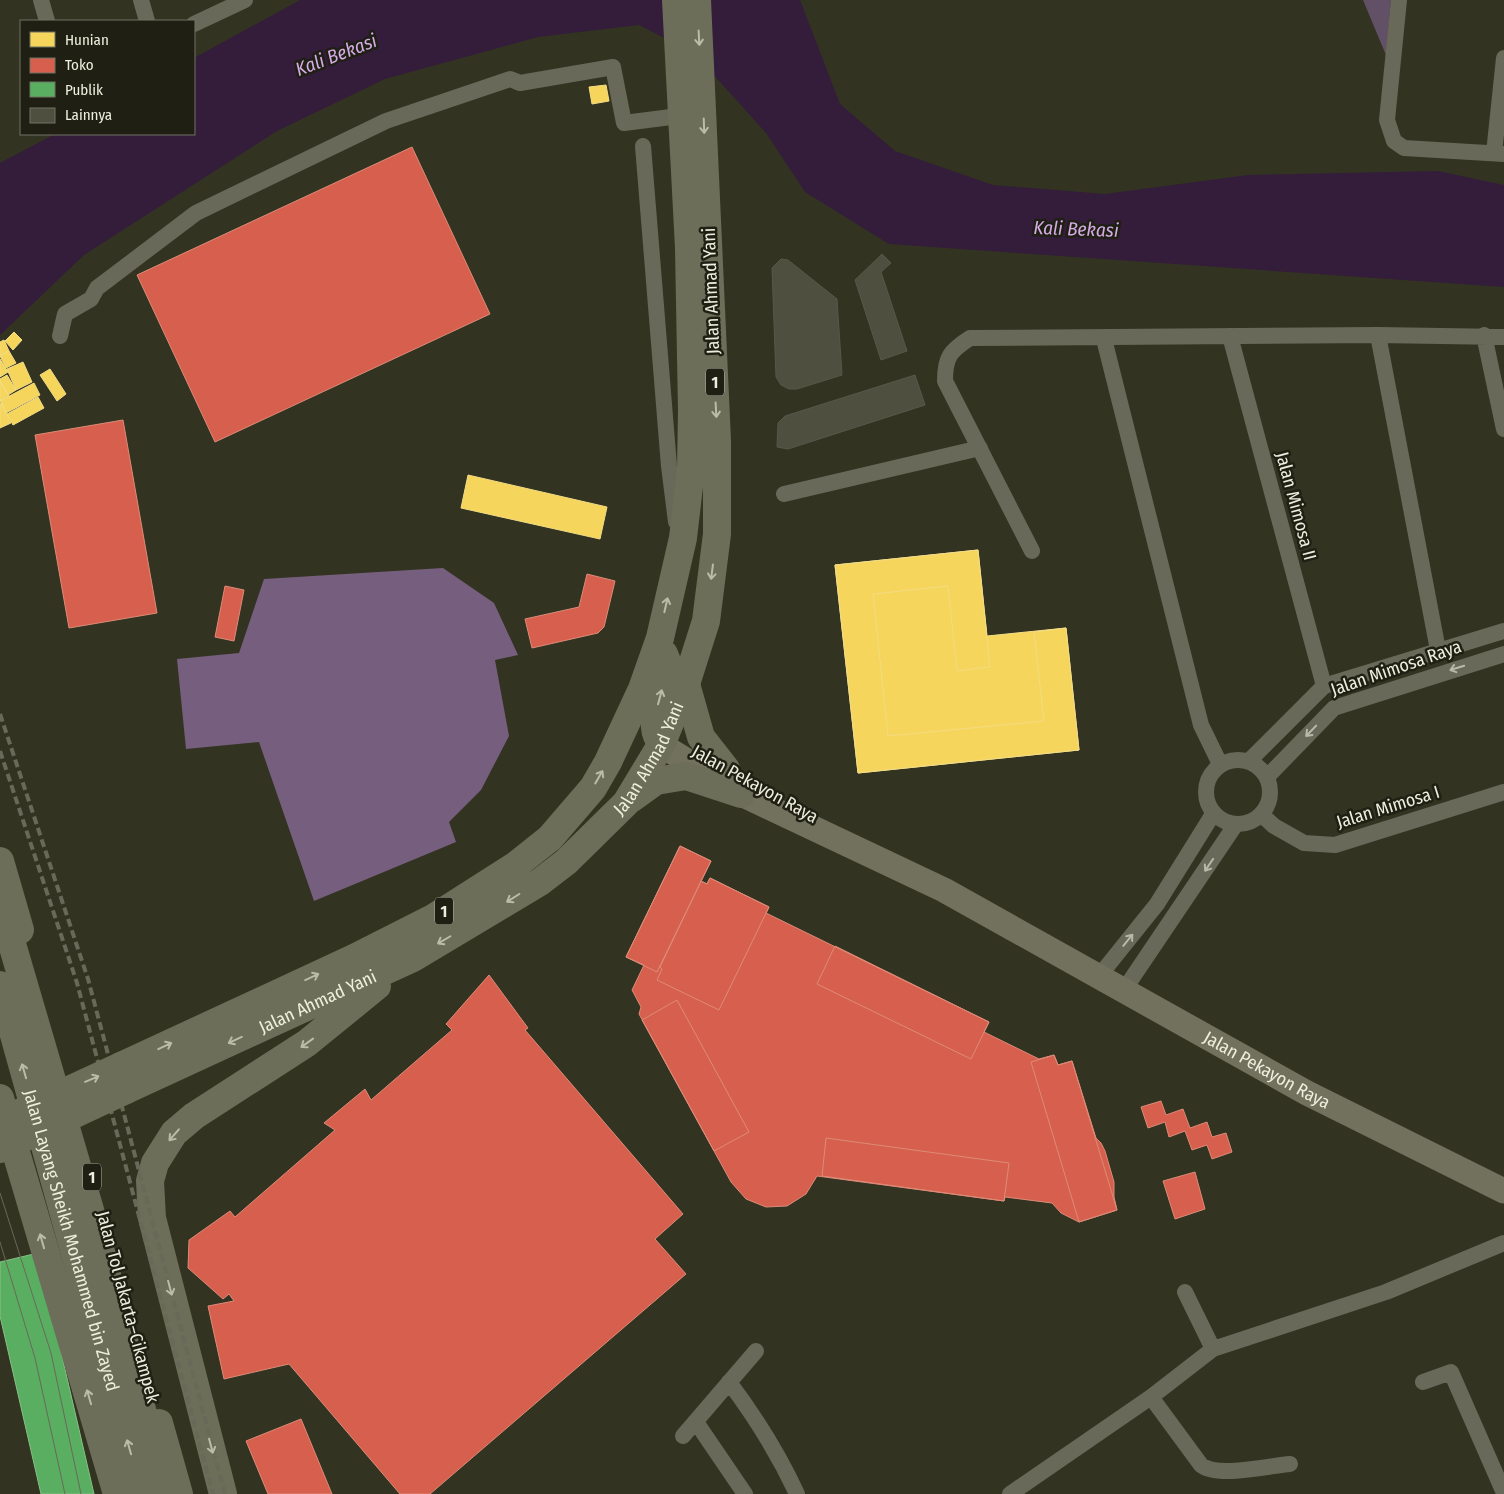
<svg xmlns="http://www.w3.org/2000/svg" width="1504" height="1494" font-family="'Fira Sans Condensed',sans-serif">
	<rect width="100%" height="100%" fill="#332"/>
	<path fill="#625166" d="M1363 0H1391L1386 55Z"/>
	<path fill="#765f7e" d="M443 568 494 603 518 655 495 660 509 736 481 790 449 822 456 842 314 901 259 742 186 749 177 659 239 653 264 579Z"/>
	<path fill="#331d3a" d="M300 0H800L840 104 895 151 993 185 1105 194 1248 175 1438 171 1504 185V287L889 244 805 192 766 133 694 53 639 25 538 37 385 79 277 131 84 255 0 335V163L55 134H194V58Z"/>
	<path fill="#f6d55c" stroke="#f3dc83" d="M606 85 609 101 592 104 589 87Z
		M14 332 22 340 13 350 5 341Z
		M4 340 9 351 0 356V342Z
		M9 351 16 363 6 368 0 356Z
		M0 359 8 372 0 377Z
		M23 362 32 382 16 390 7 369Z
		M50 369 66 394 57 401 40 375Z
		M7 375 16 390 8 395 0 381V379Z
		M0 381 9 396 0 401Z
		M34 383 40 395 6 413 0 401Z
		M38 397 44 408 13 425 7 414Z
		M2 403 11 423 0 428V404Z
		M468 475 607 507 600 539 461 508Z
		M978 550 987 636 1066 628 1079 750 858 773 835 565Z
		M978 550 990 667 957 671 948 586 873 594 888 736 1044 721 1034 632 1066 628 1079 750 858 773 835 565Z"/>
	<path fill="#d6604d" stroke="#dd8b78" d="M412 147 490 314 215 442 137 275Z
		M123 420 157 613 69 628 35 435Z
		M587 574 615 581 604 627 598 633 532 648 525 619 579 607Z
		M225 586 244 590 234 641 215 637Z
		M680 846 711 861 701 881 707 884 710 878 769 907 766 913 989 1022 984 1032 1039 1059 1054 1055 1058 1065 1072 1061 1096 1138 1101 1143 1105 1151 1114 1182V1197L1117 1210 1079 1222 1061 1213 1052 1203 1005 1197 1004 1201 817 1176 806 1194 787 1206 766 1207 746 1199 731 1182 639 1014 641 1007 632 990 644 965 626 957Z
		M680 846 711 861 657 972 626 957Z
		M710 878 769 907 719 1010 657 980 662 969 660 967 701 881 707 884Z
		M835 946 989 1022 971 1059 817 984Z
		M489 975 528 1028 525 1030 683 1214 655 1239 686 1274 430 1494H400L289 1364 224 1379 208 1306 234 1301 229 1294 223 1299 188 1268 189 1240 230 1211 235 1217 335 1130 324 1123 365 1089 371 1100 452 1030 446 1024Z
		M677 1000 749 1132 714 1151 642 1020Z
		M1054 1055 1058 1065 1072 1061 1117 1210 1079 1222 1031 1062Z
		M1161 1101 1166 1115 1183 1109 1190 1128 1207 1122 1212 1137 1226 1133 1232 1152 1212 1159 1207 1145 1192 1150 1185 1131 1169 1137 1165 1122 1148 1128 1141 1107Z
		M826 1138 1009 1163 1004 1201 822 1176Z
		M1195 1172 1205 1209 1175 1219 1163 1181Z
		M301 1419 332 1494H268L246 1441Z"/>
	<path fill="#5aae61" stroke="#86c186" d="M38 1253 94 1494H41L0 1316V1262Z"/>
	<path fill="#4f4f40" stroke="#58584a" d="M882 254 891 263 881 272 907 351 881 360 855 280Z
		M781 259 788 260 837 299 842 375 797 389H789L781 385 776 377 772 268Z
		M915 375 925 405 788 449 777 447 778 423 785 416Z"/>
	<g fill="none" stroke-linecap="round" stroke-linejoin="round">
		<path stroke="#696959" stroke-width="16" d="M41 0 47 21
			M141 0 147 21
			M1399 0 1387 120 1394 141 1404 148 1504 154
			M194 24 245 0
			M643 146 669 466 676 522
			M1494 153 1504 58
			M1378 335 1438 650
			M1484 335 1504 429
			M60 336 65 314 91 299 97 288 196 213 386 121 510 79 520 83 613 67 624 123 671 117
			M1230 336 1324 686
			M1104 339 1201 725 1220 764
			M784 494 980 448
			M1032 551 945 381C945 357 950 351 970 338L1378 335 1504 337
			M1206 792a32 32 0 1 1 64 0a32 32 0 1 1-64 0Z
			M1249 761 1324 686 1504 631
			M1267 777 1334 708 1504 654
			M1261 814 1274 826 1304 843 1335 845 1504 792
			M1100 975 1157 904 1213 814
			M1124 990 1236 824
			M1185 1292 1213 1349
			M729 1382C756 1418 778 1453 797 1494
			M1423 1382 1451 1372 1504 1493
			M1151 1397 1201 1465C1217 1478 1268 1466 1290 1464
			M696 1422 745 1494
			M683 1436 756 1351
			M1010 1494 1151 1397 1213 1349 1386 1292 1504 1243"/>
		<path stroke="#71715e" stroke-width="25" id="s1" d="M661 745 741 794 944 890 1307 1093 1504 1191"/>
		<g stroke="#6d6e59" stroke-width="28">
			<path d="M686 684 701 737 726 769"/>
			<path d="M657 736C648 713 669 688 668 666 668 662 665 657 664 654"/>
			<path d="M631 799 656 781 686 776 741 794"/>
			<path d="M0 861 20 930"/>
			<path d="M121 1066 354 958 433 918 516 865 550 838 593 788 608 762 642 689 660 638 683 538 691 469 692 411 689 248 676 0"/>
			<path id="s2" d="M126 1090 413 958 540 882 566 862 626 803 661 745 686 684 706 621 717 534V441L697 0"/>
			<path d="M0 1098 117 1494"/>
			<path d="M159 1423 179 1494"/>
			<path d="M223 1494 152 1218 150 1181 155 1163 174 1133 194 1116 307 1043 377 986"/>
		</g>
		<path stroke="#686959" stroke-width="1" d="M0 1193 51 1353 81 1494
			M0 1242 35 1358 65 1494"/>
		<path stroke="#686959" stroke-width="4" stroke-dasharray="8 4" stroke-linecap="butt" d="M0 714 88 979 225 1494
			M0 751 77 983 213 1494"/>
		<g stroke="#6d6e59" stroke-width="28">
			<path d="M0 903 90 1210 164 1494"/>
			<path id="s3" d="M0 985 142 1494"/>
			<path d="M0 1122 121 1066"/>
			<path d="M0 1149 126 1090"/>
		</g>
	</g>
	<defs><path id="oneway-shaft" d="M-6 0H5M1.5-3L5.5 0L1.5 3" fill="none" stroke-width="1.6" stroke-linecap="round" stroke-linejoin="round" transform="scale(1.25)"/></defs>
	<g stroke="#babba8">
		<use href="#oneway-shaft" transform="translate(699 38) rotate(87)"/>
		<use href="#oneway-shaft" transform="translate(704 126) rotate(88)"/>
		<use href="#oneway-shaft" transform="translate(716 410) rotate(87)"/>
		<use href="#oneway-shaft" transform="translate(712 572) rotate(97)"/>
		<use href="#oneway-shaft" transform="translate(666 605) rotate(-77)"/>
		<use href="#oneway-shaft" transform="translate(660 697) rotate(-75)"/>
		<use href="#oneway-shaft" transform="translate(599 777) rotate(-60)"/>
		<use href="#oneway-shaft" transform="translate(513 898) rotate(148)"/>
		<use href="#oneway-shaft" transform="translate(444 940) rotate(150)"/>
		<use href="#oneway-shaft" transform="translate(312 977) rotate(-25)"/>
		<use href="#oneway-shaft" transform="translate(235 1040) rotate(155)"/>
		<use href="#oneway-shaft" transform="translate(307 1043) rotate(144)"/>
		<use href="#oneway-shaft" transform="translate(165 1046) rotate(-25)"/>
		<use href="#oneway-shaft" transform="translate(24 1071) rotate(-106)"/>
		<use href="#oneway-shaft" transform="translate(92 1079) rotate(-23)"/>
		<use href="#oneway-shaft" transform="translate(174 1135) rotate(131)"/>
		<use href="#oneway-shaft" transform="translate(42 1241) rotate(-106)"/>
		<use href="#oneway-shaft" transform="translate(170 1288) rotate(75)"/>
		<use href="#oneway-shaft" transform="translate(89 1397) rotate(-106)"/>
		<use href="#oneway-shaft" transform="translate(211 1446) rotate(75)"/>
		<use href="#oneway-shaft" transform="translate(129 1447) rotate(-106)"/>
	</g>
	<g stroke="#b8b9a8">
		<use href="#oneway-shaft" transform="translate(1457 668) rotate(163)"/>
		<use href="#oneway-shaft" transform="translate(1311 731) rotate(134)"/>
		<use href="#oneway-shaft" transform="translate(1209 865) rotate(124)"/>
		<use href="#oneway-shaft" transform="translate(1128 940) rotate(-51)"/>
	</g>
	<g text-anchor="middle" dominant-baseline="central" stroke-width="5" stroke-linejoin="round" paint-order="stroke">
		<g fill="#1f2013" stroke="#afb0a0" stroke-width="1">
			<rect x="706" y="368.5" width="18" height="27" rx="4"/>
			<rect x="435" y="897.5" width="18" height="27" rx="4"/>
			<rect x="83" y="1163.5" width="18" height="27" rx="4"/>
		</g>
		<g font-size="16" font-weight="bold" fill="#edeedd">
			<text x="715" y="382">1</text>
			<text x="444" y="911">1</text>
			<text x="92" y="1177">1</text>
		</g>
		<g font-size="18" fill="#edeedd" stroke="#1f2013">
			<text transform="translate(711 291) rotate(-92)">Jalan Ahmad Yani</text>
			<text transform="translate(1296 506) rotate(75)">Jalan Mimosa II</text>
			<text transform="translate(1396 668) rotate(-19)">Jalan Mimosa Raya</text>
			<text stroke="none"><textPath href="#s2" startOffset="631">Jalan Ahmad Yani</textPath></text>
			<text transform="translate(755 784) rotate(29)">Jalan Pekayon Raya</text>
			<text transform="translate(1388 807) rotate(-17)">Jalan Mimosa I</text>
			<text stroke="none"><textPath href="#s2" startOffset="211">Jalan Ahmad Yani</textPath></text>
			<text stroke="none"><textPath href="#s1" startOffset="688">Jalan Pekayon Raya</textPath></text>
			<text stroke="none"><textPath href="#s3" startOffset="265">Jalan Layang Sheikh Mohammed bin Zayed</textPath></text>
			<text transform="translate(128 1307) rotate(75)">Jalan Tol Jakarta–Cikampek</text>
		</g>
		<g font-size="19" font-style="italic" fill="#d6abe8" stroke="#1f2013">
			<text transform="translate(336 55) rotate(-21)">Kali Bekasi</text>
			<text transform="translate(1076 229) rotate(2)">Kali Bekasi</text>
		</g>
	</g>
	<rect x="20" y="20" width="175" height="115" fill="#1f2013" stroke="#717264"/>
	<rect x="30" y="32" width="25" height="15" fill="#f6d55c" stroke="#717264"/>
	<text x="65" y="45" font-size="15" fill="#edeedd">Hunian</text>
	<rect x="30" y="58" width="25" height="15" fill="#d6604d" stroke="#717264"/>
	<text x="65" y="70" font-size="15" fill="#edeedd">Toko</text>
	<rect x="30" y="82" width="25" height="15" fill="#5aae61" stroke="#717264"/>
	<text x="65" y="95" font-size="15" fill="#edeedd">Publik</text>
	<rect x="30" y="108" width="25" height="15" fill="#4f4f40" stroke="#717264"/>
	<text x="65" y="120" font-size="15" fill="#edeedd">Lainnya</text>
</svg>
